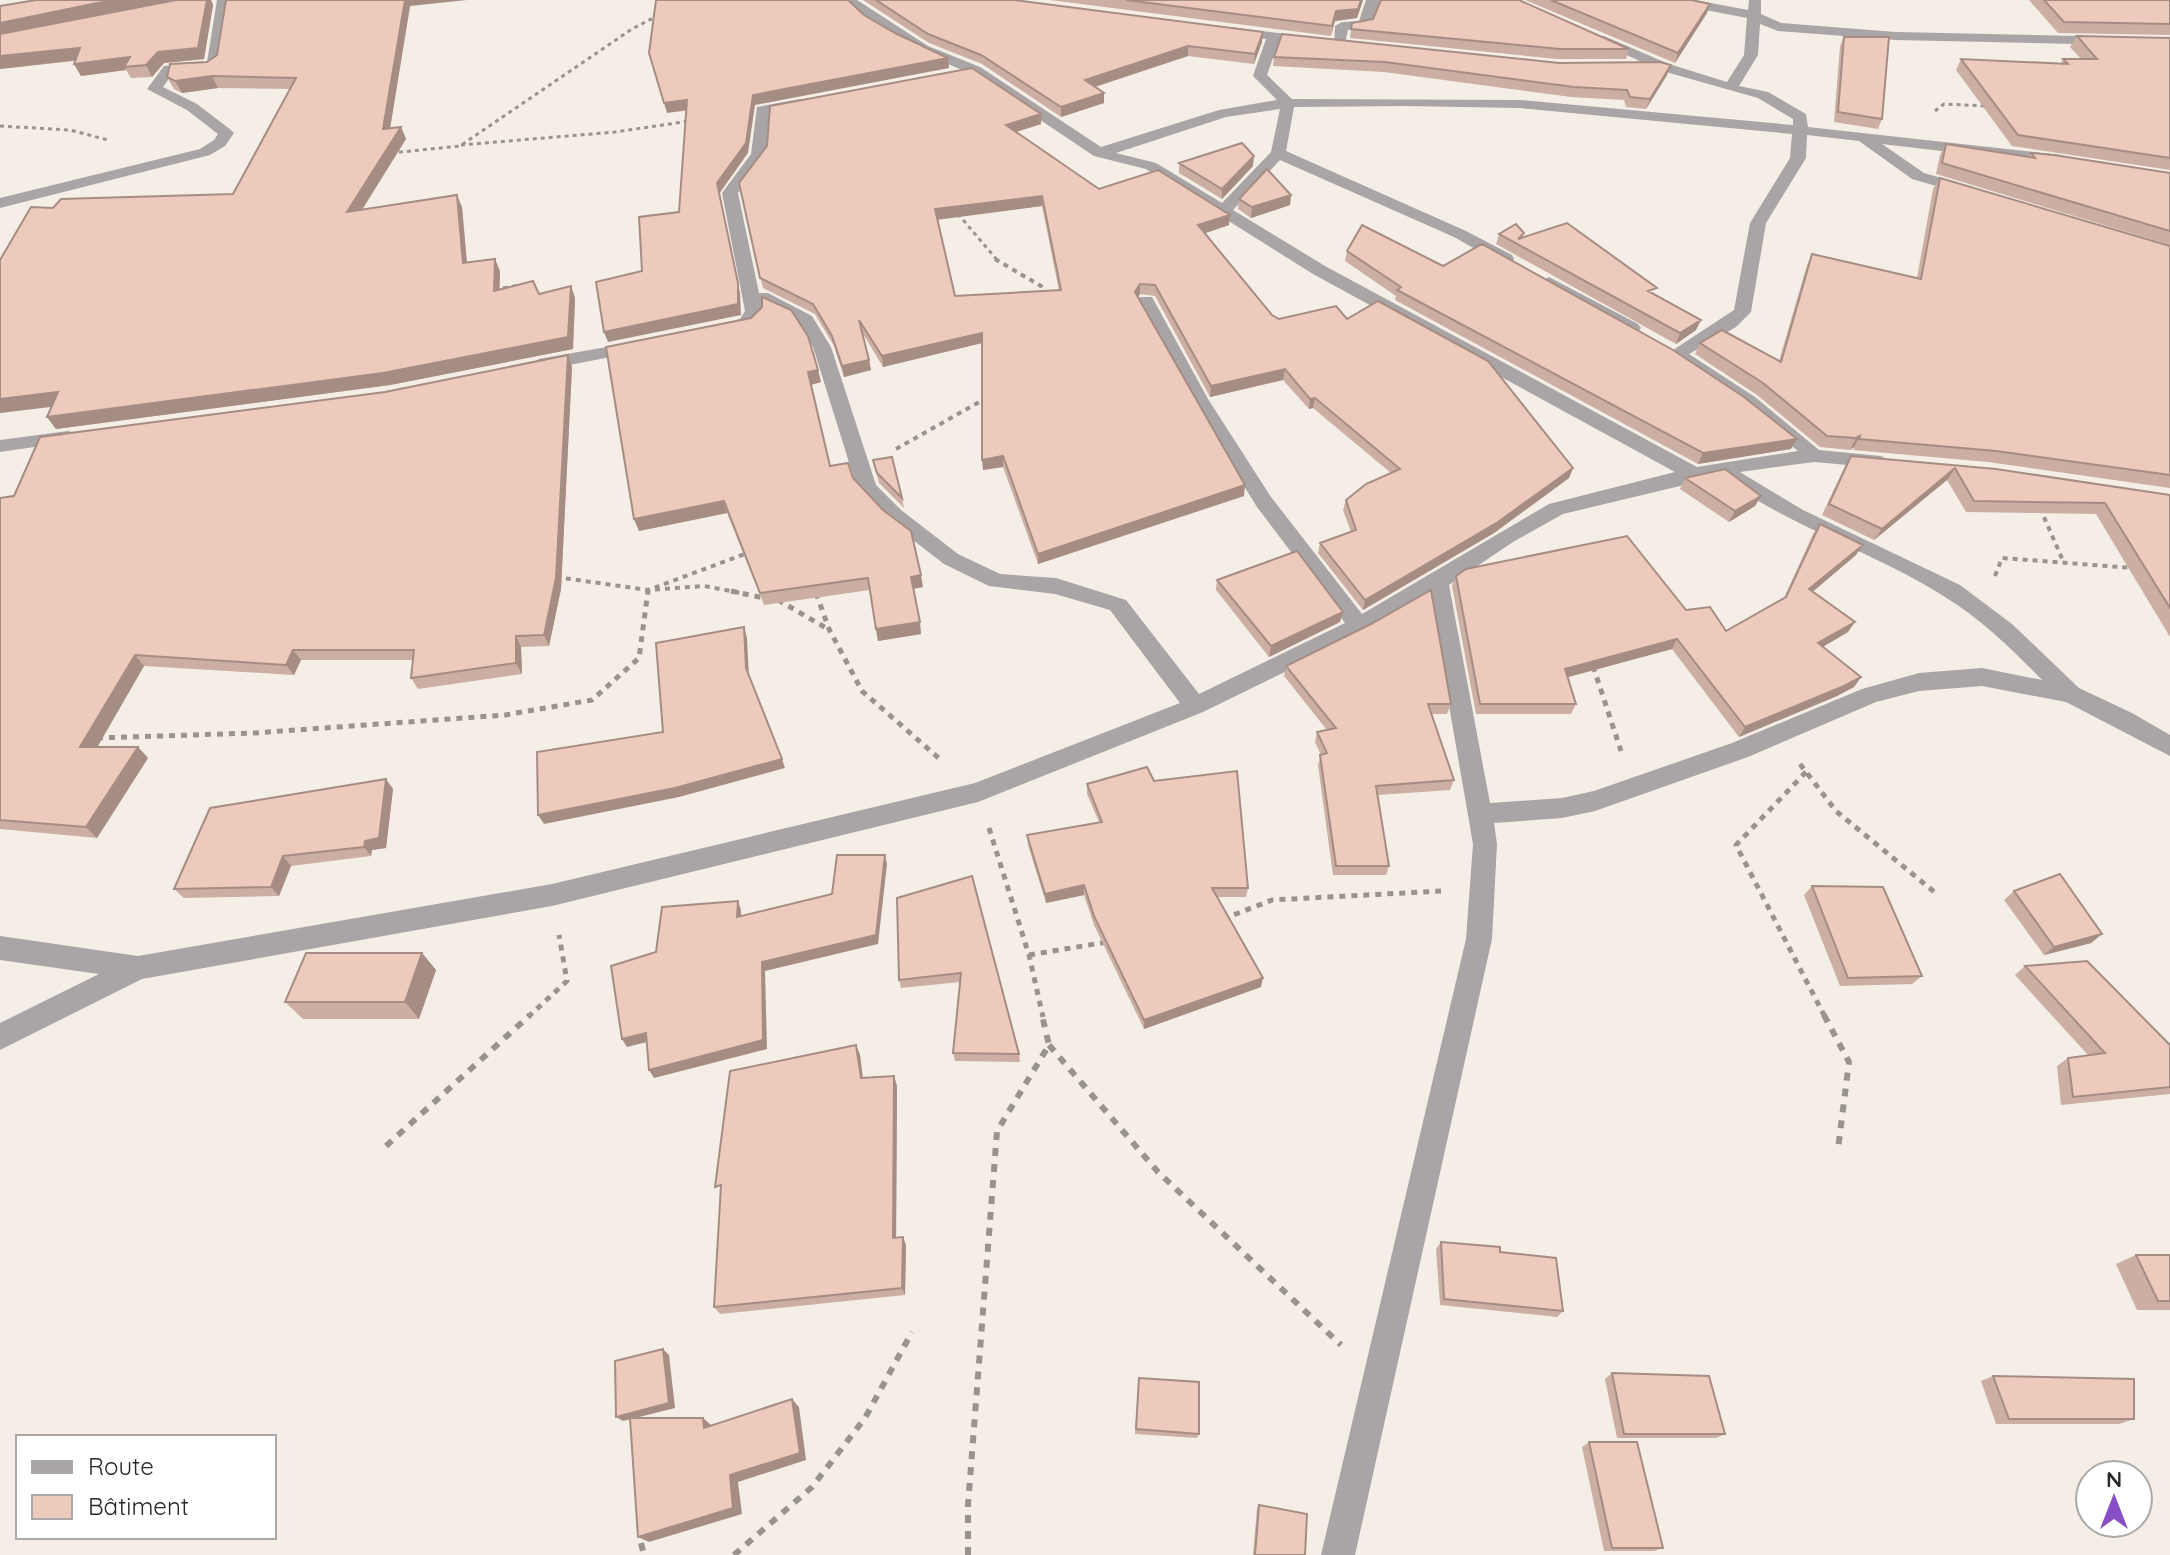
<svg xmlns="http://www.w3.org/2000/svg" width="2170" height="1555" font-family="Quicksand,sans-serif">
	<rect width="100%" height="100%" fill="#f5eee7"/>
	<g fill="none" stroke-linecap="round" stroke-linejoin="round">
		<path stroke="#98938e" stroke-width="3" stroke-dasharray="4 4" stroke-linecap="butt" d="M1935 111 1944 104 1986 106
			M0 126 70 130 108 140
			M461 145 615 132 690 121
			M391 153 460 146 632 29 657 16
			M958 214 998 261"/>
		<path stroke="#98938e" stroke-width="4" stroke-dasharray="5 5" stroke-linecap="butt" d="M995 259 1041 286 1045 295
			M493 290 518 286
			M896 449 988 397
			M2040 508 2064 563
			M1995 576 2002 558 2133 568
			M556 577 648 590 747 553
			M648 593V590L704 586 741 593"/>
		<path stroke="#98938e" stroke-width="5" stroke-dasharray="6 6" stroke-linecap="butt" d="M731 591 764 598
			M816 593 829 629 862 691 941 760
			M778 600 828 629
			M1593 666 1621 751
			M97 738 254 733 505 715 592 700 639 658 648 591
			M1800 764 1836 811 1938 895
			M1806 772 1736 845 1825 1017
			M989 828 1029 955 1043 1017
			M1223 919 1272 900 1441 891
			M1029 955 1107 942
			M528 1017 567 981 559 935"/>
		<path stroke="#98938e" stroke-width="6" stroke-dasharray="8 8" stroke-linecap="butt" d="M1824 1015 1849 1062 1838 1149
			M1049 1045 1158 1172 1341 1345
			M386 1146 530 1015
			M641 1543 644 1555
			M734 1555 812 1487 865 1418 912 1332
			M968 1555V1505L997 1131 1049 1045 1042 1015"/>
		<path fill="#a9a4a5" fill-rule="evenodd" d="M217 0H231L220 66 213 70 173 73 163 87 197 104 231 130 234 133 225 146 210 155 0 208V198L200 149 214 140 218 134 187 110 147 89 164 66 207 62Z
			M843 0H857L928 46 980 67 1101 147 1219 110 1277 100 1253 76 1266 39 1226 34 1224 31 1231 27 1319 38 1321 41 1314 45 1279 41 1267 75 1292 99 1520 100 1793 125V119L1758 98 1659 70 1592 39 1604 36 1669 64 1727 82 1744 55 1747 18 1674 4 1667 0H1695L1748 10 1749 0H1761V14L1781 23 1896 32 2170 38V46L1896 40 1778 31 1760 24 1758 55 1739 86 1768 92 1806 114 1808 127 2061 155 2069 160 2061 165 1882 144 1924 173 1973 187 1975 190 1967 195 1912 179 1859 141 1807 135 1806 158 1766 223 1751 312 1736 327 1689 354 1755 397 1819 450 1881 456 1891 462 1881 468 1814 462 1740 472 1803 510 1960 585 2012 624 2079 688 2132 713 2170 735V756L2066 702 1982 686 1919 691 1876 702 1748 757 1595 811 1562 818 1494 823 1497 844 1492 939 1355 1555H1321L1466 939 1473 844 1430 596 1367 632 1203 712 978 802 552 906 142 979 0 1050V1023L99 974 0 960V936L138 956 552 884 975 783 1180 703 1110 610 1055 594 989 586 944 564 887 520 857 488 813 347 796 320 761 303 763 311 753 327 727 334 721 333 718 329 721 325 740 319 745 311 722 193 751 154 757 107 800 99 807 103 805 106 769 113 767 154 738 193 759 293H768L812 316 831 347 876 485 901 510 958 554 1000 574 1056 578 1126 600 1199 694 1345 623 1257 507 1190 399 1137 301 1140 297H1152L1208 399 1271 497 1362 614 1549 504 1675 472 1313 274 1146 169 1094 156 970 73 918 52 854 12ZM1404 106 1520 108 1792 134 1790 158 1750 223 1734 310 1667 354 1741 405 1798 451 1697 467 1325 266 1233 210 1280 160 1454 237 1500 263H1512L1514 259 1512 255 1466 231 1286 151 1294 107ZM1280 109 1271 152 1222 203 1156 163 1116 153 1226 117ZM1730 474 1727 478 1730 483C1798 530 1876 553 1945 597 1982 620 2012 649 2042 680L1982 668 1919 673 1862 689 1732 743 1594 791 1562 798 1490 803 1449 585 1513 542 1563 514Z
			M1366 0H1380C1371 23 1375 29 1348 30L1344 47H1334L1335 26 1342 22 1359 21Z
			M1549 277 1638 324 1641 328 1638 332H1626L1543 286 1540 282Z
			M640 341 646 342 649 346 646 350 539 371 530 365 539 359Z
			M68 431 75 433 78 437 75 441 0 452V440Z"/>
	</g>
	<path fill="#ccaea2" fill-rule="evenodd" d="M207 0H211L213 5 204 59 164 63 152 77 131 78 126 70 81 76 74 64 75 61 0 69V6L110 13Z
		M863 0H1015L1262 42 1254 64 1188 56 1095 87 1104 93V103L1061 117 982 64 929 43Z
		M1050 0H1363L1357 18 1335 21 1331 36Z
		M1525 0H1691L1707 13 1675 63Z
		M2029 0H2170V35L2058 33Z
		M410 6 390 128 401 127 406 139 362 210 462 207 467 263 500 271 499 290 539 294 571 286 575 298 573 349 390 385 56 429 47 417 52 406 0 413V260L53 208 233 194 290 89 218 88 182 93 174 89 167 77 207 62 217 55Z
		M1373 19 1629 49 1626 59H1557L1350 38 1352 23Z
		M2077 36 2170 38V170L2012 146 1956 70 1961 59 2061 63 2063 59H2081L2070 47Z
		M1844 37 1882 119 1878 129 1834 122 1840 46Z
		M1274 57 1667 75 1646 109 1626 107 1624 100 1571 97 1384 72 1273 66Z
		M1041 114V124L1016 132 1099 189 1229 225 1205 233 1272 315 1279 319H1347L1573 468 1569 478 1494 533 1363 610 1318 553 1320 543 1351 532 1343 510 1346 500 1391 473 1313 408 1309 409 1283 380 1210 397 1155 296 1140 294 1138 297 1244 496 1038 564 1003 467 983 470 982 343 883 367 862 332 871 370 844 377 834 346 815 314 763 288 739 183ZM1042 206 1059 291 955 296 938 219Z
		M1946 144 2029 157 2031 153 2170 173V245L1936 174 1940 155Z
		M1179 163 1253 166 1222 199 1179 173Z
		M1940 178 2170 246V488L1988 462 1853 450 1854 447 1850 450 1820 447 1757 395 1695 354 1700 343 1779 361 1807 265 1812 254 1917 278 1933 189Z
		M1291 195 1290 205 1251 218 1238 209 1239 199Z
		M1499 234 1522 238 1655 295 1696 330 1676 344 1496 244Z
		M1347 251 1443 266 1791 449 1698 464 1395 300 1396 296 1345 261Z
		M572 367 561 589 549 646 521 647 522 674 418 689 411 678 413 660H301L294 675 144 666 97 747H138L148 758 97 838 0 829V498Z
		M818 370 821 382 811 385 830 466 853 478 923 587 913 589 921 634 878 641 870 590 764 605 727 513 639 531 634 519Z
		M1851 456 2170 495V637L2096 514 1966 512 1947 480 1874 540 1822 515 1844 468Z
		M873 460 902 498 904 508 879 483Z
		M1685 478 1761 496 1755 506 1729 522 1680 489Z
		M1820 524 1856 555 1812 592 1848 632 1823 647 1861 677 1854 687 1837 696 1739 737 1672 649 1568 677 1576 704 1571 714H1476L1452 586 1456 576 1686 610 1726 631 1784 598 1813 534Z
		M1217 580 1340 622 1269 657 1216 590Z
		M1286 666 1451 704 1447 714H1432L1454 780 1450 790 1378 795 1389 866 1386 875H1333L1318 765 1321 755 1315 742 1317 732 1327 730 1284 676Z
		M1154 781 1248 888 1246 897H1218L1261 987 1144 1029 1094 925 1084 895 1046 903 1028 845 1027 835 1099 822 1087 794V784Z
		M393 789 386 848 372 850 371 856 291 866 279 896 184 898 174 889Z
		M972 876 1019 1054 1020 1062 955 1061 953 1053 960 982 901 988 899 980Z
		M1812 886 1922 976 1912 984 1840 986 1804 895Z
		M2014 891 2102 934 2091 943 2044 955 2004 900Z
		M422 953 436 970 419 1019H303L285 1002Z
		M2025 966 2170 1045V1094L2061 1105 2057 1066 2068 1058 2088 1055 2015 975Z
		M856 1045 860 1055 863 1078 894 1076 897 1086 896 1237 906 1245 905 1295 720 1314 714 1307Z
		M1441 1242 1500 1252 1563 1311 1557 1317 1440 1305 1436 1249Z
		M2136 1255H2170V1310H2137L2116 1264Z
		M1612 1373 1725 1434 1716 1438H1617L1605 1379Z
		M1993 1376 2134 1419 2119 1424H1996L1981 1381Z
		M1138 1383 1199 1434 1197 1438 1135 1434Z
		M1589 1442 1663 1548 1654 1551H1604L1582 1447Z
		M1259 1505 1305 1555H1253L1257 1508Z"/>
	<path fill="#a68d84" d="M112 0H173L0 35V23Z
		M207 0H211L213 5 204 59 164 63 152 77 146 65Z
		M405 0H467L410 6 388 141 383 129Z
		M1361 0H1363L1357 18 1335 21 1331 36 1336 11Z
		M1710 4 1707 13 1675 63 1678 53Z
		M1263 32 1262 42 1254 64 1255 54Z
		M1188 46V56L1085 90V80Z
		M80 48 86 59 0 69V56Z
		M130 57 124 67 126 70 81 76 74 64Z
		M948 58 949 68 755 105 748 153 719 194 740 293 741 315 608 342 604 332 717 183 753 95Z
		M1671 65 1667 75 1646 109 1650 99Z
		M212 76 218 88 182 93 175 81Z
		M1104 93V103L1061 117V107Z
		M687 100 689 110 667 113 664 103Z
		M1041 114V124L1007 135 1006 125Z
		M401 127 406 139 353 224 347 212Z
		M1254 156 1253 166 1222 199V189Z
		M457 195 462 207 468 275 463 263Z
		M1291 195 1290 205 1251 218 1252 207Z
		M1042 196V206L936 220 935 209Z
		M1230 215 1229 225 1197 236 1198 225Z
		M495 259 500 271 499 304 494 291Z
		M1140 284V294L1134 302 1135 292Z
		M571 286 575 298 573 349 390 385 56 429 47 417Z
		M1701 320 1696 330 1676 344 1680 333Z
		M982 333V343L883 367 882 356Z
		M568 355 572 367 561 589 549 646 544 635Z
		M869 360 871 370 844 377 842 366Z
		M1285 369 1283 380 1210 397 1211 386Z
		M818 370 821 382 810 385 808 372Z
		M58 392 67 405 0 413V399Z
		M1315 398 1313 408 1309 409 1310 399Z
		M1860 436 1854 447 1850 450 1856 438Z
		M1797 439 1791 449 1698 464 1703 453Z
		M1003 456V467L983 470 982 460Z
		M1573 468 1569 478 1494 533 1363 610 1365 600Z
		M1955 468 1947 480 1874 540 1882 529Z
		M1245 485 1244 496 1038 564V554Z
		M1761 496 1755 506 1729 522 1735 511Z
		M724 501 727 513 639 531 634 519Z
		M1863 545 1856 555 1803 600 1809 589Z
		M921 575 923 587 912 589 911 577Z
		M1343 612 1340 622 1269 657 1271 646Z
		M920 622 921 634 878 641 876 629Z
		M1855 622 1848 632 1812 653 1818 643Z
		M744 627 747 638 749 678 746 668Z
		M516 636 521 647 522 674 516 663Z
		M1677 639 1672 649 1561 679 1565 669Z
		M293 650 301 660 294 675 286 665Z
		M135 655 144 666 91 758 80 747Z
		M1861 677 1854 687 1837 696 1739 737 1745 727Z
		M138 747 148 758 97 838 86 827Z
		M782 759 785 768 679 797 544 824 538 815Z
		M386 779 393 789 386 848 372 850 371 856 364 847Z
		M885 855 887 864 878 944 765 971 767 1049 654 1078 649 1070 762 962Z
		M283 856 291 866 279 896 271 887Z
		M1084 885V895L1046 903 1045 894Z
		M738 901 741 910V926L737 917Z
		M2102 934 2091 943 2044 955 2054 947Z
		M422 953 436 970 419 1019 405 1002Z
		M1263 978 1261 987 1144 1029V1020Z
		M646 1033 651 1041 627 1047 622 1039Z
		M856 1045 860 1055 864 1088 861 1078Z
		M894 1076 897 1086 896 1246 893 1238Z
		M903 1237 906 1245 905 1295 902 1288Z
		M663 1349 669 1355 675 1408 623 1421 616 1417Z
		M792 1399 799 1407 806 1460 738 1482 742 1514 649 1542 638 1537 730 1475Z
		M703 1418 712 1426 704 1428Z"/>
	<path fill="#edcabc" stroke="#a68d84" stroke-width="2" fill-rule="evenodd" d="M36 0H112L0 23V6Z
		M176 0H207L198 48 158 52 146 65 124 67 130 57 74 64 80 48 0 56V34Z
		M226 0H405L383 129 401 127 347 212 457 195 463 263 495 259 494 291 533 281 539 294 571 286 568 337 383 373 47 417 58 392 0 399V260L31 207 53 208 61 199 233 194 296 78 212 76 175 81 167 77 170 64 207 62 217 55Z
		M656 0H848L864 15 895 33 948 58 753 95 746 143 717 183 738 283V304L604 332 596 282 642 271 639 217 679 212 687 100 664 103 649 53Z
		M876 0H1014L1263 32 1255 54 1188 46 1085 80 1104 93 1061 107 981 55 928 34Z
		M1126 0H1361L1358 9 1336 11 1332 26Z
		M1381 0H1519L1629 49H1560L1351 29 1352 23 1373 19Z
		M1551 0H1691L1710 4 1678 53Z
		M2044 0H2170V24L2064 22Z
		M1282 34 1559 63 1660 62 1671 65 1650 99 1630 97 1627 90 1574 87 1385 62 1274 57Z
		M2077 36 2170 38V158L2018 135 1961 59 2068 64 2063 59H2097Z
		M1844 37H1889L1882 119 1838 112Z
		M972 68 1041 114 1006 125 1099 189 1158 170 1230 215 1198 225 1272 315 1279 319 1336 306 1347 319 1378 301 1488 361 1573 468 1498 522 1365 600 1320 543 1356 530 1346 500 1366 484 1400 469 1315 398 1310 399 1285 369 1211 386 1155 285 1140 284 1135 292 1245 485 1038 554 1003 456 982 460V333L882 356 859 320 869 360 842 366 832 336 813 304 760 278 739 183 767 146 770 106ZM1042 196 1061 290 955 296 935 209Z
		M1242 143 1254 156 1222 189 1179 163Z
		M1946 144 2035 158 2031 153 2054 155 2170 173V231L1942 163Z
		M1267 169 1291 195 1252 207 1239 199Z
		M1940 178 2170 246V475L1996 451 1859 439 1860 436 1856 438 1827 436 1763 383 1700 343 1722 330 1781 362 1812 254 1921 279Z
		M1567 223 1657 288 1648 291 1701 320 1680 333 1499 234 1516 224 1524 233 1518 239Z
		M1362 225 1443 266 1482 244 1673 350 1744 397 1797 439 1703 453 1397 290 1401 287 1347 251Z
		M762 297 791 310 808 336 818 370 808 372 830 466 848 463 853 478 883 510 911 531 921 575 911 577 920 622 876 629 868 578 760 593 724 501 634 519 606 347 751 318 762 307Z
		M568 355 556 578 544 635 516 636V663L411 678 414 650H293L286 665 135 655 80 747H138L86 827 0 820V498L14 496 40 437 385 392Z
		M1851 456 1996 469 2170 495V608L2105 503 1974 501 1955 468 1882 529 1829 504Z
		M892 457 902 498 877 473 873 460Z
		M1725 469 1761 496 1735 511 1685 478Z
		M1820 524 1863 545 1809 589 1855 622 1818 643 1861 677 1844 686 1745 727 1677 639 1565 669 1576 704H1480L1456 576 1466 569 1627 536 1686 610 1710 607 1726 631 1786 597Z
		M1297 551 1343 612 1271 646 1217 580Z
		M1431 590 1451 704H1428L1454 780 1376 786 1389 866H1336L1320 755 1327 753 1317 732 1336 728 1286 666 1371 624Z
		M744 627 746 668 782 759 675 788 538 815 537 752 663 732 656 643Z
		M1147 767 1154 781 1237 771 1248 888H1212L1263 978 1144 1020 1094 916 1084 885 1045 894 1027 835 1102 822 1087 784Z
		M386 779 379 838 365 841 364 847 283 856 271 887 174 889 210 808Z
		M837 855H885L876 935 762 962 763 1040 649 1070 646 1033 622 1039 611 966 656 952 662 907 738 901 737 917 832 894Z
		M2060 874 2102 934 2054 947 2014 891Z
		M972 876 1019 1054 953 1053 961 973 899 980 897 898Z
		M1812 886 1883 887 1922 976 1848 978Z
		M306 953H422L405 1002H285Z
		M2087 961 2170 1045V1087L2073 1097 2068 1058 2105 1053 2025 966Z
		M856 1045 861 1078 894 1076 893 1238 903 1237 902 1288 714 1307 721 1185 715 1187 730 1071Z
		M1441 1242 1500 1247V1252L1556 1258 1563 1311 1444 1299Z
		M2136 1255H2170V1301H2158Z
		M663 1349 669 1403 616 1417 615 1361Z
		M1612 1373 1709 1376 1725 1434H1624Z
		M1993 1376 2134 1379V1419H2009Z
		M1139 1378 1199 1382V1434L1136 1429Z
		M792 1399 800 1453 730 1475 733 1508 638 1537 630 1418H703L704 1428Z
		M1589 1442H1637L1663 1548H1612Z
		M1259 1505 1307 1514 1305 1555H1255Z"/>
	<rect x="16" y="1435" width="260" height="104" fill="#ffffff" stroke="#aaa9a8" stroke-width="2"/>
	<rect x="32" y="1461" width="40" height="12" fill="#a9a4a5" stroke="#aaa9a8" stroke-width="2"/>
	<text x="88" y="1475" font-size="24" fill="#2a2725">Route</text>
	<rect x="32" y="1495" width="40" height="24" fill="#edcabc" stroke="#aaa9a8" stroke-width="2"/>
	<text x="88" y="1515" font-size="24" fill="#2a2725">Bâtiment</text>
	<g transform="translate(2114 1499)"><circle r="38" fill="#ffffff" stroke="#aaa9a8" stroke-width="2"/>
	<path d="M0-6L14 30L0 20L-14 30Z" fill="#884ec5"/>
	<text y="-12" font-size="22" font-weight="bold" text-anchor="middle" fill="#2a2725">N</text>
	</g>
</svg>
